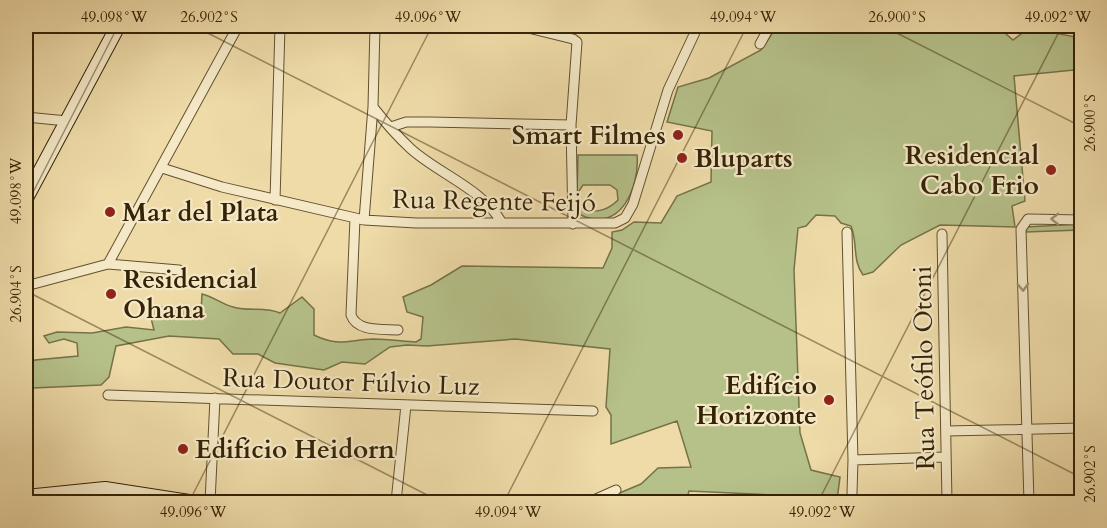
<svg xmlns="http://www.w3.org/2000/svg" width="1107" height="528" font-family="Cardo,serif">
	<rect width="100%" height="100%" fill="#eedba8"/>
	<filter id="stains"><feTurbulence type="fractalNoise" baseFrequency=".00333" numOctaves="4"/><feColorMatrix values="0 0 0 0 .2 0 0 0 0 .09 0 0 0 0 .02 0 0 0 .5 -.17"/></filter>
	<radialGradient id="worn" r=".72"><stop offset=".6" stop-color="#630" stop-opacity="0"/><stop offset="1" stop-color="#630" stop-opacity=".3"/></radialGradient>
	<path fill="#b6c18a" stroke="#767248" stroke-width="1.5" d="M777 26H997L1013 40 1029 28 1081 38V104L1074 70 1014 76 1025 201 1012 206 1015 227 940 225 901 245 873 272 863 275C852 260 858 243 851 226L841 223 835 216 816 215 806 226 798 228 794 270 800 433 811 470 840 477 837 500C821 497 814 502 796 496L689 491 687 498 652 502H598L641 484 658 468 691 467 677 421 611 444V415L606 407 610 349 515 339 427 346 407 345 390 347 365 364 342 362 324 370 275 363 258 354H233L219 339 169 336 116 346 109 377 101 385 33 388 26 382V367L35 360 78 356 77 343 64 339 49 343 44 336 57 332 92 333 126 327 154 330 149 310 168 306 201 313 202 294C214 297 222 304 233 307 249 312 265 306 280 313L302 297 314 309V335C338 347 348 340 373 339 387 339 401 341 416 342L421 339 423 317 407 312 403 297 431 285 462 266 603 268 612 248V232L622 230 634 222 661 223 677 196 711 182 712 131 667 122 678 87 709 78 761 50Z
		M578 155H637C640 187 620 234 581 215L578 203 580 202 585 211C599 212 608 210 618 200L617 190 610 185H583L577 194Z
		M1080 224V230L1026 232V227Z"/>
	<g fill="none" stroke-linecap="round" stroke-linejoin="round">
		<defs>
			<path id="street" d="M520 26 573 39 577 42 571 125 573 224
				M760 44 770 26
				M373 107C384 121 397 136 411 149 439 174 483 189 502 223
				M26 117 67 121
				M391 127 406 122H430L571 125
				M162 168 222 187 364 220 416 223H615L625 218 633 204 668 90 698 26
				M275 200 280 26
				M355 218 351 315C357 332 382 329 398 330
				M364 220 373 107 375 26
				M847 232 853 460 946 457
				M942 234 947 502
				M108 264 179 270
				M26 286 108 264 238 26
				M108 395 593 411
				M946 431 1082 428
				M852 493 853 460
				M210 502 215 398
				M396 502 406 405
				M589 502 616 490
				M1029 502 1021 229 1028 219 1082 220"/>
			<path id="secondary" d="M26 198 118 26
				M26 497 105 489 189 502"/>
		</defs>
		<use href="#street" stroke="#63512f" stroke-width="11"/>
		<use href="#secondary" stroke="#352307" stroke-width="16"/>
		<use href="#street" stroke="#f4e8c6" stroke-width="9"/>
		<use href="#secondary" stroke="#f4e8c6" stroke-width="14"/>
	</g>
	<defs><path id="oneway-chevron" d="M-2-3.5L2.5 0L-2 3.5" fill="none" stroke-width="1.6" stroke-linecap="round" stroke-linejoin="round" transform="scale(1.5)"/></defs>
	<g stroke="#9e8f70">
		<use href="#oneway-chevron" transform="translate(1055 219) rotate(-179)"/>
		<use href="#oneway-chevron" transform="translate(1023 287) rotate(88)"/>
	</g>
	<path fill="none" stroke="#352307" stroke-width="1.5" stroke-opacity="0.45" d="M194 26 1082 478M883 26 1082 127M26 206 118 26M26 291 441 502M189 502 432 26M504 502 747 26M818 502 1062 26"/>
	<g fill="#8f2418" stroke="#f4e8c6" stroke-width="2">
		<circle cx="678" cy="135" r="6"/>
		<circle cx="682" cy="158" r="6"/>
		<circle cx="1051" cy="170" r="6"/>
		<circle cx="110" cy="212" r="6"/>
		<circle cx="111" cy="294" r="6"/>
		<circle cx="829" cy="400" r="6"/>
		<circle cx="183" cy="449" r="6"/>
	</g>
	<g text-anchor="middle" dominant-baseline="central" stroke-width="4.5" stroke-linejoin="round" paint-order="stroke">
		<g font-size="26" font-weight="bold" fill="#352307" stroke="#f4e8c6" text-anchor="start">
			<text x="666" y="135" text-anchor="end">Smart Filmes</text>
			<text x="1039" y="155" text-anchor="end">Residencial<tspan x="1039" dy="30">Cabo Frio</tspan></text>
			<text x="694" y="158">Bluparts</text>
			<text x="122" y="212">Mar del Plata</text>
			<text x="123" y="279">Residencial<tspan x="123" dy="30">Ohana</tspan></text>
			<text x="817" y="385" text-anchor="end">Edifício<tspan x="817" dy="30">Horizonte</tspan></text>
			<text x="195" y="449">Edifício Heidorn</text>
		</g>
		<g font-size="26" fill="#352307" stroke="#f4e8c6">
			<text transform="translate(494 201) rotate(1)">Rua Regente Feijó</text>
			<text transform="translate(924 368) rotate(-91)">Rua Teófilo Otoni</text>
			<text transform="translate(351 382) rotate(2)">Rua Doutor Fúlvio Luz</text>
		</g>
	</g>
	<rect width="1107" height="528" fill="none" stroke="#eedba8" stroke-width="66"/>
	<rect x="33" y="33" width="1041" height="462" fill="none" stroke="#352307" stroke-width="2"/>
	<g font-size="15" text-anchor="middle" fill="#352307">
		<text x="114" y="22">49.098°W</text>
		<text x="209" y="22">26.902°S</text>
		<text x="428" y="22">49.096°W</text>
		<text x="743" y="22">49.094°W</text>
		<text x="897" y="22">26.900°S</text>
		<text x="1058" y="22">49.092°W</text>
		<text transform="translate(1090 123) rotate(-90)" y="5">26.900°S</text>
		<text transform="translate(16 191) rotate(-90)" y="5">49.098°W</text>
		<text transform="translate(16 294) rotate(-90)" y="5">26.904°S</text>
		<text transform="translate(1090 474) rotate(-90)" y="5">26.902°S</text>
		<text x="193" y="517">49.096°W</text>
		<text x="508" y="517">49.094°W</text>
		<text x="822" y="517">49.092°W</text>
	</g>
	<rect width="100%" height="100%" filter="url(#stains)"/>
	<rect width="100%" height="100%" fill="url(#worn)"/>
</svg>
